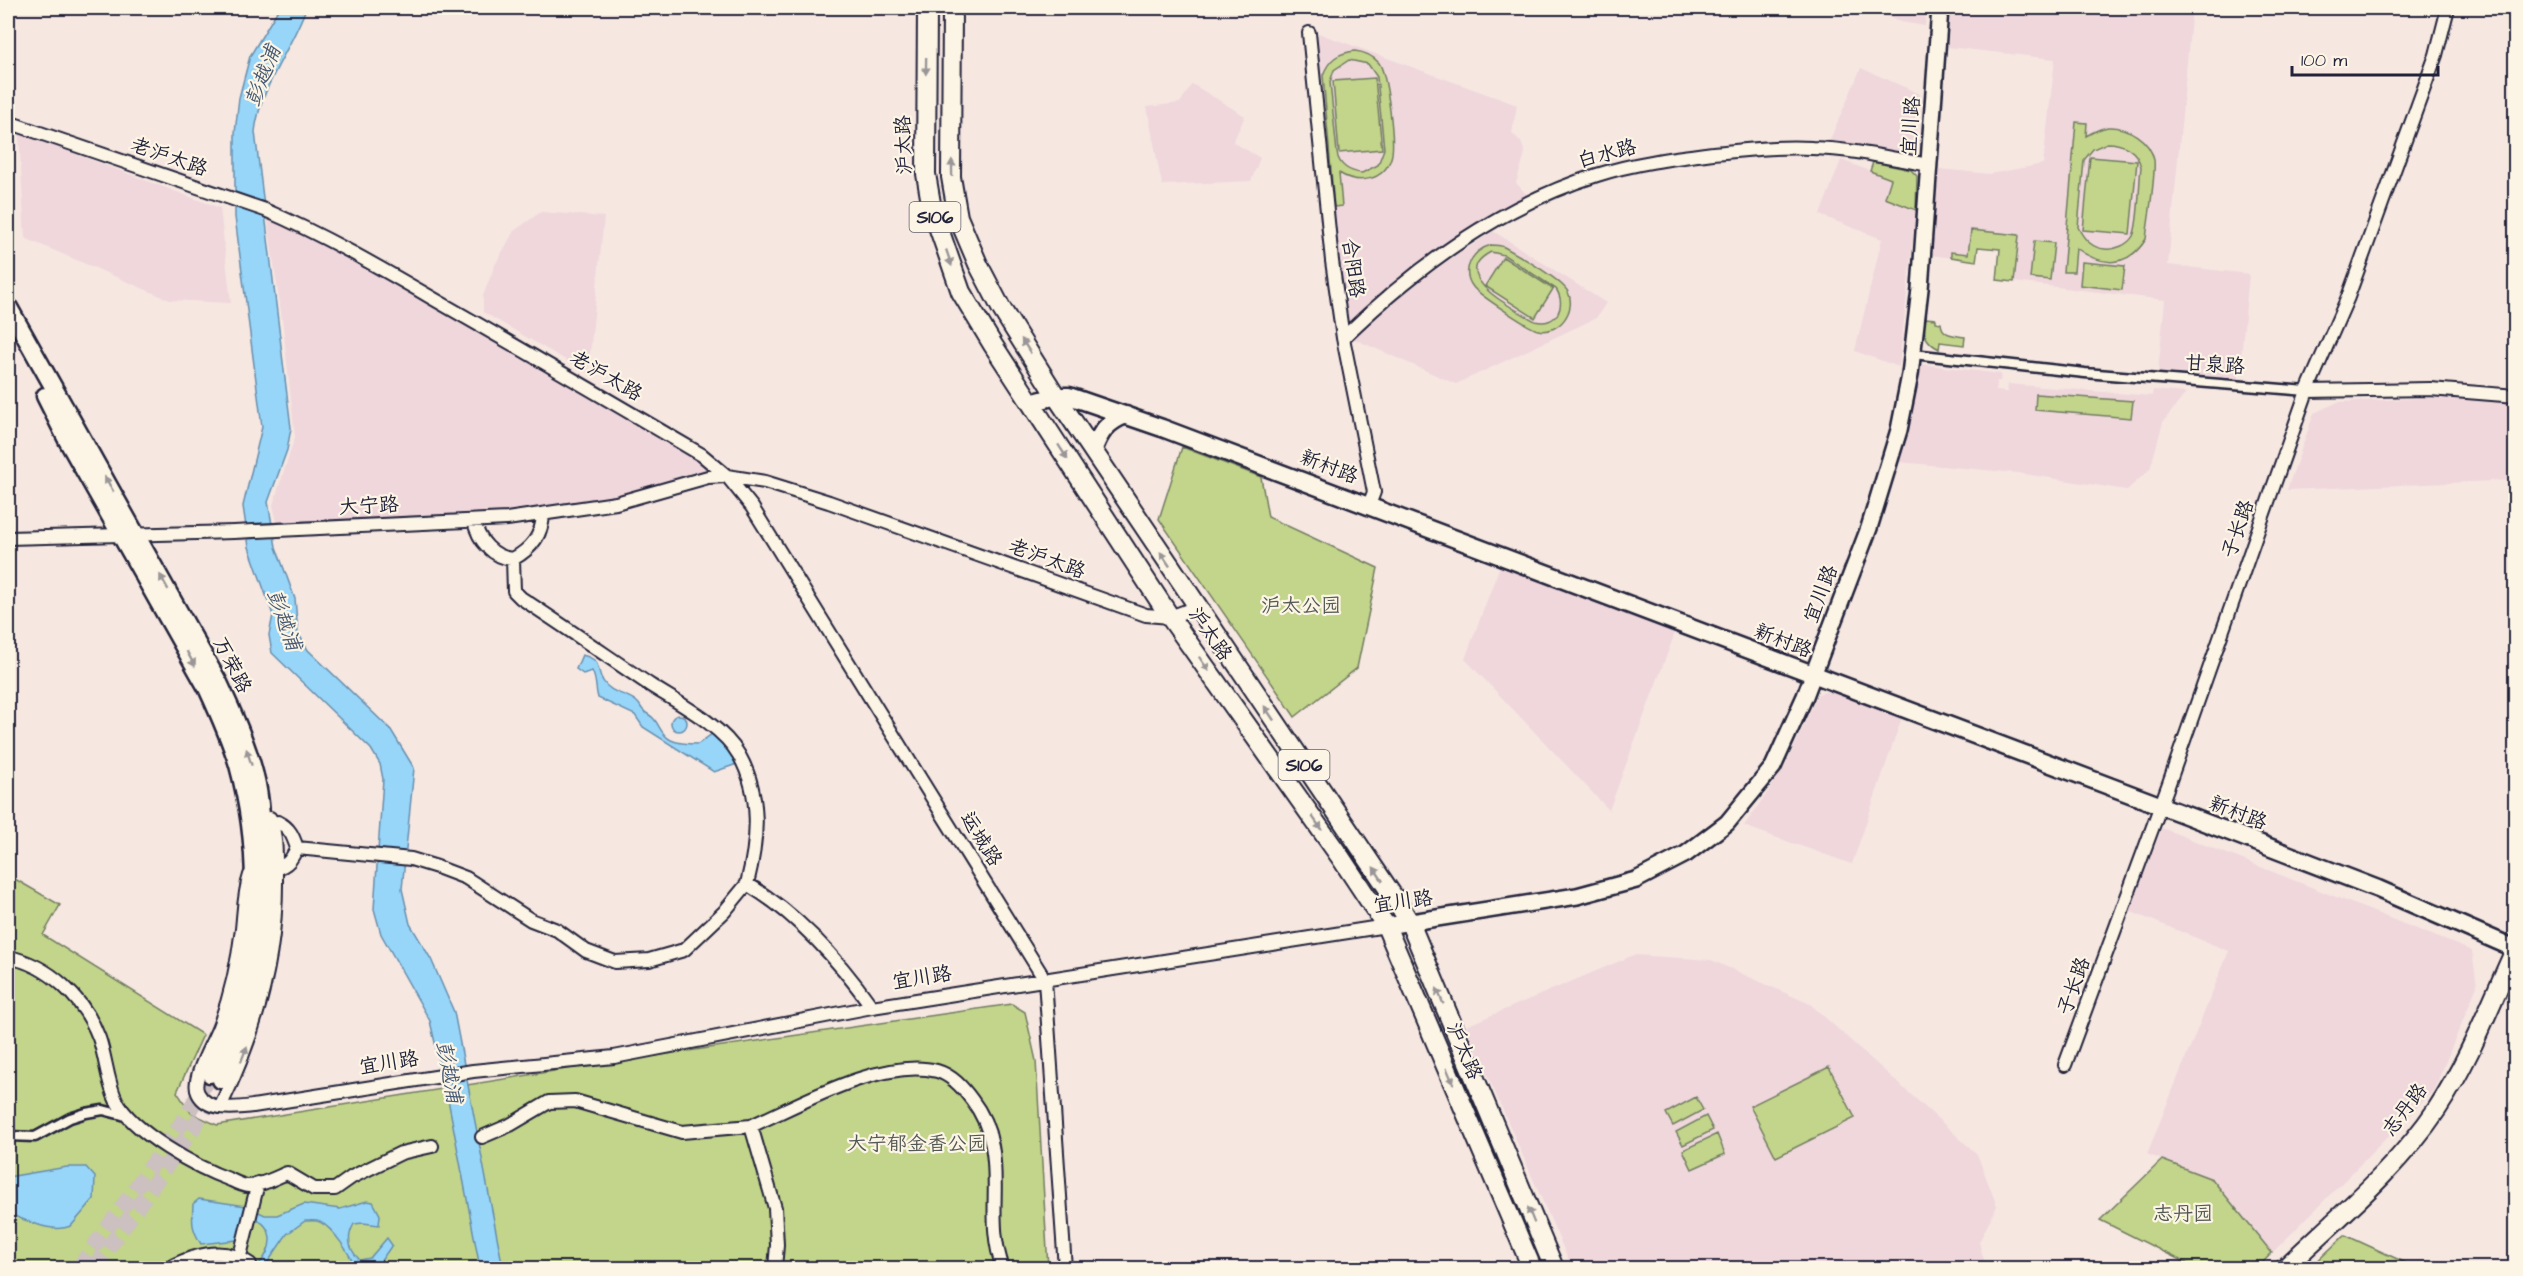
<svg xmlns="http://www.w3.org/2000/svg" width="2523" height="1276" font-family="'Architects Daughter','LXGW WenKai TC',sans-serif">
	<rect width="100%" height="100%" fill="#f6e7e1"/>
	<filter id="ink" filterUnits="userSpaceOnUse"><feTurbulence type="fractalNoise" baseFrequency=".0167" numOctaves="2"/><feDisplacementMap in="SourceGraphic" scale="12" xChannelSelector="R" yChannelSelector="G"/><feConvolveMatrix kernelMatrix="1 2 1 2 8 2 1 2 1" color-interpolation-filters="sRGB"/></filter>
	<g filter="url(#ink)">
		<path fill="#efd7dc" d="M1866 8H1926L1925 26 1901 22Z
			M1950 8H2192L2168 265 2249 274 2239 378 2158 372 2165 300 1997 280 2000 249 1978 247 1976 261 1931 255 1939 169 1990 174 2043 164 2055 59 1948 47Z
			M1315 32 1517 105 1512 133 1521 142 1525 153 1516 183 1527 195 1477 222 1436 249 1348 327 1338 256Z
			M1861 68 1920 94 1913 155 1829 142Z
			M1192 84 1245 116 1233 142 1260 158 1251 181 1162 185 1147 107 1180 103Z
			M19 133 220 208 231 303 170 300 25 238Z
			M1841 160 1891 179 1885 198 1916 210 1899 367 1855 351 1882 239 1820 215Z
			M541 212 604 217 588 373 483 312V296L495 265 514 231Z
			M267 217 338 250 699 459 716 473 613 499 520 514 278 526 273 505 295 437 283 326Z
			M1493 231 1606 303 1596 318 1456 384 1352 338 1384 306 1409 287Z
			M1920 364 2001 374 2000 381H1997L1996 391 2005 392H2007L2008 384 2152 396 2153 390 2186 393 2163 422 2150 469 2127 490 2018 473 1899 462 1912 417Z
			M2449 397 2515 403V480L2287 490 2314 413 2338 402Z
			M1501 563 1676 630 1609 810 1465 659Z
			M1833 690 1902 717 1852 864 1744 826 1785 767 1818 694Z
			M2162 828 2472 951 2477 986 2434 1090 2272 1253 2212 1179 2147 1154 2229 951 2129 911Z
			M1634 955 1711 960 1810 1004 1977 1154 1997 1206 1979 1242 1986 1268H1572L1466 1026Z"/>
		<path fill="#c2d58a" stroke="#727c62" stroke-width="1.5" fill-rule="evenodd" d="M1355 51C1364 52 1372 55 1379 63 1387 74 1396 144 1391 158 1384 181 1358 185 1339 173L1342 206 1334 207 1323 75C1329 59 1338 53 1355 51ZM1349 60 1368 64 1377 77 1384 149 1378 165 1362 173C1350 172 1339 166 1337 153L1330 82 1334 70Z
			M1375 78 1382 149 1339 153 1333 81Z
			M2076 122 2087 123 2086 136C2093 132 2100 128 2108 127 2127 126 2150 140 2154 160 2156 174 2148 221 2146 239 2128 268 2102 267 2076 248L2074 272H2063ZM2107 143C2123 143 2137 150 2141 167 2139 182 2139 225 2133 236 2128 245 2115 250 2105 249 2092 248 2083 238 2078 227L2084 160 2093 149Z
			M2090 157 2137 161 2130 234 2083 230Z
			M1873 162 1911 170 1917 176 1916 210 1885 198 1891 179 1870 171Z
			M1971 230 2019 235 2014 282 1997 280 2000 249 1978 247 1976 261 1951 257V252L1968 254Z
			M2034 241 2054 243 2050 280 2030 278Z
			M1491 245C1496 245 1500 245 1504 247 1517 254 1562 280 1568 292 1577 310 1559 335 1538 330 1529 328 1478 294 1473 287 1460 270 1473 250 1491 245ZM1491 252 1504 255 1556 289C1567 305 1557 327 1535 321 1519 311 1467 287 1477 264 1480 258 1485 255 1491 252Z
			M1503 257 1553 289 1535 318 1485 286Z
			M2082 262 2125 266 2122 290 2080 285Z
			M1925 318 1936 319V322L1941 323C1942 336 1954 335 1965 337L1964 345 1940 342 1939 349C1924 341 1923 333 1925 318Z
			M2036 394 2133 401 2131 418 2035 410Z
			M1182 447 1261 477 1268 517 1378 568 1357 668 1295 717 1159 519Z
			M8 875 60 905 43 935 203 1035 177 1092 191 1113 217 1125 585 1066 1012 1004 1025 1012 1036 1061 1048 1268H8Z
			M1829 1067 1855 1118 1776 1157 1750 1106Z
			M1696 1097 1703 1110 1673 1126 1666 1113Z
			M1706 1116 1713 1130 1683 1145 1676 1132Z
			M1717 1134 1725 1154 1692 1169 1683 1150Z
			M2162 1160 2212 1179 2272 1253 2257 1268H2196L2100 1220Z
			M2345 1235 2417 1268H2310Z"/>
		<path fill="#97d6f9" stroke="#688ead" stroke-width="1.5" d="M279 8H306C291 50 260 86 255 132L291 428 287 450 268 502 276 547 295 599 298 633 308 650 391 730 414 768 402 889 410 924 431 959 454 1012 503 1268H480L448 1099 430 1021 381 934 374 909 383 779 380 764 371 749 272 653 269 635 273 615 249 547 243 506 262 427 235 217V133L239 98 250 56Z
			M582 655C603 660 595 668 603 681 611 695 629 693 638 703 640 705 641 708 643 710 646 714 651 715 654 719 660 726 661 735 671 740 679 744 689 744 698 744L712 734 726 746 737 764 714 772 643 727 635 715 598 698C595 688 597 680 592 671L583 674 576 669Z
			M671 723a8 8 0 1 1 16 0a8 8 0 1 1-16 0Z
			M67 1167H86L95 1177 94 1199 71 1226C51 1234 28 1220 8 1214V1177Z
			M199 1199 246 1206 265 1215H277L304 1204 340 1209 367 1201 373 1202 380 1215 379 1225 363 1223 354 1224C346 1238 349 1250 360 1260L370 1258 387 1238 392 1245 376 1268H355C351 1255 333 1228 320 1222 316 1220 309 1221 305 1221L287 1234 264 1268H255C277 1249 276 1220 244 1216L237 1240 201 1244C191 1228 192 1222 193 1204Z"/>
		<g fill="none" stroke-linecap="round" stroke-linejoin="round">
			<path stroke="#ccc0c0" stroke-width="16" stroke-dasharray="16 8" stroke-linecap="butt" d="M79 1268 184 1120 210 1074
				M94 1268 194 1127 221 1080"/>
			<defs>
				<path id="pedestrian" d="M1913 354 2085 373 2307 391
					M8 1136 35 1137 70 1118 86 1113 103 1110 126 1116"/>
				<path id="minor" d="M1309 33 1332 261 1343 338 1374 492 1369 505
					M8 122 265 210C328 237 387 272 446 306 532 355 617 405 702 455L727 476 752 507 1045 980 1065 1268
					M1343 338C1416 267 1499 206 1597 175 1634 163 1674 158 1713 153 1746 150 1779 146 1812 148 1852 149 1890 158 1929 165
					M2307 391 2430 389 2516 396
					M543 515C542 536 531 549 513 559L514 591 521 598C564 626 607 656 650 685 678 703 722 725 739 755 762 796 758 840 747 884 798 914 838 959 872 1007
					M474 521C478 540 493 558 513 559
					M8 538 234 532 507 519 616 503 708 477 727 476 765 482 829 502 1146 615 1170 617 1197 607
					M273 825 278 822C290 828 293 836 297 848L411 859 437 867 466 878 531 920 557 930 586 951 615 962 649 960 684 950 724 912 747 884
					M276 868C288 866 292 858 297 848
					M250 875C244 893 244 910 242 929 238 962 231 994 220 1024 215 1040 190 1079 198 1093 207 1112 237 1108 253 1106L473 1071 614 1057 872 1007 1386 926
					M8 957C49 965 84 998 99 1038 106 1058 107 1081 116 1100 132 1132 197 1168 231 1180 235 1182 243 1186 248 1186 260 1186 275 1178 287 1173L314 1189H335L352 1177 401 1153 432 1146
					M2065 1065 2169 783 2307 391 2348 297 2436 55 2448 8
					M220 1107C256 1034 277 958 276 877 276 859 277 835 270 818
					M751 1126C800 1104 883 1057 937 1071 952 1075 963 1088 972 1100 982 1113 989 1129 992 1146 1000 1187 987 1225 1003 1268
					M482 1137 510 1125 549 1102 575 1101 682 1132 751 1126 775 1208 777 1245 775 1268
					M240 1256 258 1183
					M168 1268C193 1255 225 1245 250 1264"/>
				<path id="tertiary" d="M1386 926 1577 896 1636 880 1686 854 1727 823 1773 767 1805 696 1869 528 1899 430 1910 375 1920 289 1940 8"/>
				<path id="secondary" d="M8 306 219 683C233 713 247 744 255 776 260 794 261 812 262 831 271 916 260 1002 221 1080
					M45 396 67 440 207 688C219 714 230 739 238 765 266 868 257 979 210 1074
					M1031 403 1056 396H1069L1162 428 2183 814 2378 889 2516 949
					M1093 451C1100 432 1107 422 1126 415"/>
				<path id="primary" d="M927 8 926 174 932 209 961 292 993 345 1170 617 1341 858 1386 926 1532 1268
					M952 8 951 177 958 217 978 264 1001 308 1056 396 1399 905 1410 923 1554 1268
					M2285 1268C2337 1218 2397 1169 2437 1109 2470 1059 2491 1002 2516 948"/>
			</defs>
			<use href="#pedestrian" stroke="#22223b" stroke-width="13"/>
			<use href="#minor" stroke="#22223b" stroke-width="16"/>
			<use href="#tertiary" stroke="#22223b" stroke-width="20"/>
			<use href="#secondary" stroke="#22223b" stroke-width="21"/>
			<use href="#primary" stroke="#22223b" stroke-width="22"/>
			<use href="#pedestrian" stroke="#fcf5e5" stroke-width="8"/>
			<use href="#minor" stroke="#fcf5e5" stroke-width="12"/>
			<use href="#tertiary" stroke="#fcf5e5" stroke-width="15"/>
			<use href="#secondary" stroke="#fcf5e5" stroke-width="16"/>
			<use href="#primary" stroke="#fcf5e5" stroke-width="18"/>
		</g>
		<defs><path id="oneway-solid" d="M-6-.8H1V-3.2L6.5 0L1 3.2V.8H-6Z" transform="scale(1.5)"/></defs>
		<g fill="#9a9698">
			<use href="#oneway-solid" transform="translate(926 66) rotate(91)"/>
			<use href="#oneway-solid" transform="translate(952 168) rotate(-91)"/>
			<use href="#oneway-solid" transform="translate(949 258) rotate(71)"/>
			<use href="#oneway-solid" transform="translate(1026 346) rotate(-123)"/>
			<use href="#oneway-solid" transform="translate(1063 452) rotate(57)"/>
			<use href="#oneway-solid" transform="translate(109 484) rotate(-120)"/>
			<use href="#oneway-solid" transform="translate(1165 559) rotate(-124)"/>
			<use href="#oneway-solid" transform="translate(164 582) rotate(-119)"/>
			<use href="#oneway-solid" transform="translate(191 659) rotate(61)"/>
			<use href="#oneway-solid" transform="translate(1204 664) rotate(55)"/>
			<use href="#oneway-solid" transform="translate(1269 713) rotate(-124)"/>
			<use href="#oneway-solid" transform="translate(249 757) rotate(-108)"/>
			<use href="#oneway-solid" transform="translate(1317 823) rotate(55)"/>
			<use href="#oneway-solid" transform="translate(1378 874) rotate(-124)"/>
			<use href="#oneway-solid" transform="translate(1440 996) rotate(-113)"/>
			<use href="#oneway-solid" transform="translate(244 1054) rotate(-69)"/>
			<use href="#oneway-solid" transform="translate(1450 1076) rotate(67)"/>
			<use href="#oneway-solid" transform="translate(1531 1215) rotate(-112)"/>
		</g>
	</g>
	<g text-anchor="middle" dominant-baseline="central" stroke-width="4.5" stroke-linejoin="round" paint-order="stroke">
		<g fill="#fcf5e5" stroke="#63616e" stroke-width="1.5">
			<rect x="909.5" y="202" width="51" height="30" rx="4.5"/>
			<rect x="1278.5" y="750" width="51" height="30" rx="4.5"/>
		</g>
		<g font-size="18" font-weight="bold" fill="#22223b">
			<text x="935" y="217">S106</text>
			<text x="1304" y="765">S106</text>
		</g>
		<g font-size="20" fill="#22223b" stroke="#fcf5e5">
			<text transform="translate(1911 126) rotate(-86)">宜川路</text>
			<text transform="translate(904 145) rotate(-92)">沪太路</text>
			<text transform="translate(1607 154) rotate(-15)">白水路</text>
			<text transform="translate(169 157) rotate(19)">老沪太路</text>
			<text transform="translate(1353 268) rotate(82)">合阳路</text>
			<text transform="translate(2215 365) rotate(4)">甘泉路</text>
			<text transform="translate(606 376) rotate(30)">老沪太路</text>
			<text transform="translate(1329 467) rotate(21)">新村路</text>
			<text transform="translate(369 506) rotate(-3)">大宁路</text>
			<text transform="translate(2238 529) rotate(-71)">子长路</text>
			<text transform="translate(1047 559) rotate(20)">老沪太路</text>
			<text transform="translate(1821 594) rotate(-69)">宜川路</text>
			<text transform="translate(1210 634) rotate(55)">沪太路</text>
			<text transform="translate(1783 641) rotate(21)">新村路</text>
			<text transform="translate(232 665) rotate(63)">万荣路</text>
			<text transform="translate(2238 813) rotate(21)">新村路</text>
			<text transform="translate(981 839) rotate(58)">运城路</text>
			<text transform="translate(1403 902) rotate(-8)">宜川路</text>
			<text transform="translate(922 978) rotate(-9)">宜川路</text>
			<text transform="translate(2074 986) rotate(-70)">子长路</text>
			<text transform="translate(1464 1051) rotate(67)">沪太路</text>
			<text transform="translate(389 1063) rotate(-9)">宜川路</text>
			<text transform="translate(2405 1110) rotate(-53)">志丹路</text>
		</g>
		<g font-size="20" fill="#525853" stroke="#fcf5e5">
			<text x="1301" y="606">沪太公园</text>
			<text x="917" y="1144">大宁郁金香公园</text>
			<text x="2183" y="1214">志丹园</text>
		</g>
		<g font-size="21" font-style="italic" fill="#455874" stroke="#fcf5e5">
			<text transform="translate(263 76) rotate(-69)">彭越浦</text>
			<text transform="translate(284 620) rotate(70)">彭越浦</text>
			<text transform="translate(449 1072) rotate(79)">彭越浦</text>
		</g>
	</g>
	<rect width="2523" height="1276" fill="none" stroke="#fcf5e5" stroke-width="30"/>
	<rect x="15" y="15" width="2493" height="1246" fill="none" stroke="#22223b" stroke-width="2" filter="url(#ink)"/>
	<path d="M2292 66v9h146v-9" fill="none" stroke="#22223b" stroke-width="3"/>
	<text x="2301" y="66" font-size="18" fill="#22223b" stroke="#fcf5e5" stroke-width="4.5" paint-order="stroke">100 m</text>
</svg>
